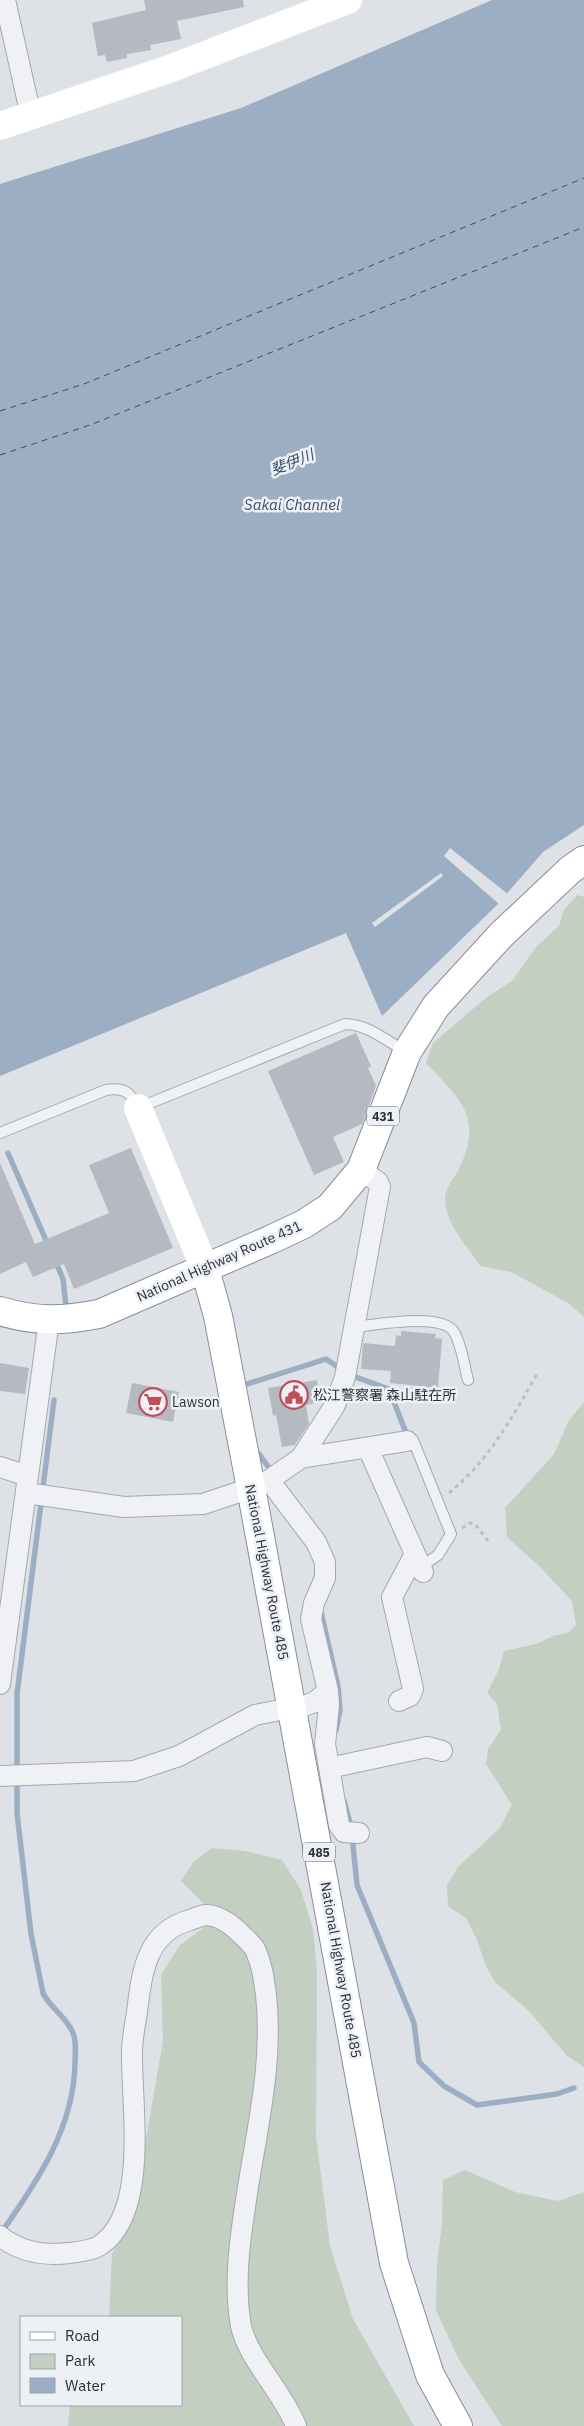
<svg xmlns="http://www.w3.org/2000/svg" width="584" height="2426" font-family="'IBM Plex Sans','Noto Sans JP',sans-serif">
	<rect width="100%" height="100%" fill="#dee1e6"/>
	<path fill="#c3cfc0" d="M577 895 584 897V1317L568 1303 511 1272 480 1266C467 1245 446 1225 445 1200 444 1190 455 1177 459 1169 484 1117 460 1099 426 1063L433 1043 487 997 512 981 536 947 559 926 564 910Z
		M584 1402V2067L567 2056 529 2011 495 1982 486 1966 477 1940 466 1918 448 1906 447 1886 457 1868 500 1828 512 1805 486 1764 488 1749 501 1730 497 1704 487 1693 499 1669 504 1651 536 1644 553 1636 568 1633 576 1625 572 1601 540 1567 507 1537 505 1508 554 1454 569 1420Z
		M212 1848 245 1851 282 1860 301 1890 313 1929 317 1971 316 2136 330 2246 353 2319 414 2426H68L70 2405H181V2317H109L112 2254 134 2209 163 2041 161 1975 180 1945 205 1927 203 1903 181 1881 194 1861Z
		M465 2170 515 2192 558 2201 584 2192V2426H502L458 2358 436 2310 437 2263 442 2224 443 2180Z"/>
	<path fill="#9caec3" d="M492 0H584V825L543 852 497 905 382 1016 346 933 0 1076V184L241 108Z"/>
	<path fill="#dee1e6" d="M450 848 509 895 500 905 444 856Z
		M441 873 443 876 375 927 372 923Z"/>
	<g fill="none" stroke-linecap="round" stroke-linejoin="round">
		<path stroke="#9caec3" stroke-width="5.5" d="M8 1153 48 1245
			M55 1260 63 1279 66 1306
			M350 1375 389 1389 408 1438
			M244 1385 326 1359 342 1370
			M259 1454 272 1472
			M321 1612 338 1686 340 1710 336 1730
			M344 1801 351 1826 357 1885 414 2023 419 2062 444 2086 477 2105 557 2094 574 2088
			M1 2233C37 2182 74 2128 75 2063 75 2053 77 2042 73 2033 67 2017 50 2008 43 1993L31 1934 17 1813V1694L54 1400"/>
		<path stroke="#364c6b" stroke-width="1" stroke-dasharray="6 5" stroke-linecap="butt" d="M0 411 84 384 584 178
			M0 455 90 425 584 227"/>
	</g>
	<path fill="#b5bac2" d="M144 0H243L244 7 177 21 181 39 150 45 151 50 127 54V58L107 62 105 55 98 56 92 23 146 10Z
		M356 1033 371 1066 368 1068 376 1086 362 1124 333 1137 344 1162 314 1175 268 1071Z
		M131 1148 173 1248 74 1289 64 1264 33 1277 26 1262 0 1274V1163L35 1244 109 1213 89 1165Z
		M401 1331 436 1334 435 1338 442 1339 438 1388 390 1383 391 1371 361 1369 363 1343 395 1346 396 1335 401 1336Z
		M0 1363 29 1368 25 1394 0 1391Z
		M317 1380 320 1402 306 1405 309 1424 295 1445 282 1447 276 1415 273 1416 268 1388Z
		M132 1383 179 1392 173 1422 126 1413Z"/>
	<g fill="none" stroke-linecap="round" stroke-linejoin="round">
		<defs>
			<path id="lane" d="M0 1133 106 1090C124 1087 131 1092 138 1108L345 1024C367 1024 387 1041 406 1052
				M354 1327C374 1325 442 1312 454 1332 462 1345 464 1365 468 1380
				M413 1440 451 1534 438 1555 421 1567"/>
			<path id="street" d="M5 0 31 116
				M368 1448 423 1572
				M301 1458 407 1441
				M0 1467 28 1476
				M269 1480 316 1542 325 1562V1578L314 1603 311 1619 328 1691 329 1705 325 1744 339 1825 344 1832 359 1833
				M26 1493 124 1507 203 1504 251 1488 269 1480 301 1458 335 1405 345 1377 380 1187 378 1182 361 1170
				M0 1684 49 1320
				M399 1701 410 1696 413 1689 392 1597 415 1554
				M304 1706 315 1702 328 1691
				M329 1768 427 1747 442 1751
				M0 1776 134 1771 179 1756 255 1715 280 1710
				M0 2236C20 2252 43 2256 69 2253 77 2252 91 2251 99 2246 150 2214 131 2104 132 2053 132 2039 135 2025 137 2012 142 1972 146 1932 190 1920 195 1918 201 1916 205 1915 219 1915 232 1925 241 1934 246 1939 252 1944 255 1949 262 1964 264 1979 266 1995 274 2066 255 2136 245 2207 239 2245 234 2288 241 2326 248 2359 283 2392 296 2426"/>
			<path id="highway" d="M205 1269 218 1316 251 1488 394 2263 430 2375 458 2426
				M0 1311C36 1322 62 1321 99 1314L270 1240 304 1224 330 1207 361 1170 407 1052 436 1006 502 934 570 870 584 860"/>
		</defs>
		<use href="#lane" stroke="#a4a8af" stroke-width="12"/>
		<use href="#street" stroke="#a4a8af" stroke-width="22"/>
		<use href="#highway" stroke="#878e9b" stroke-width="30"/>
		<path stroke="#bcbfc5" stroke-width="3" stroke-dasharray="4 4" stroke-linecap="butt" d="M449 1493C489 1460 512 1418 537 1374
			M462 1528 470 1523 475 1524 488 1541"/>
		<use href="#lane" stroke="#f0f1f5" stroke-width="10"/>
		<use href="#street" stroke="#f0f1f5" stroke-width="20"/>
		<path stroke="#fff" stroke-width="28" d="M0 126 169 69 348 0
			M138 1108 205 1269"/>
		<use href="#highway" stroke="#fff" stroke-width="28"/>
	</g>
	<defs>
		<symbol id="civic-ring" viewBox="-11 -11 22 22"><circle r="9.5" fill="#edf0f4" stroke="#c14d5b" stroke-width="1.5"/><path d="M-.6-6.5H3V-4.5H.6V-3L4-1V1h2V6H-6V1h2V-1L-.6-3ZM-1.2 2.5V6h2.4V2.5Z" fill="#c14d5b"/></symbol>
		<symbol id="supermarket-ring" viewBox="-11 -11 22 22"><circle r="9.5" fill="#edf0f4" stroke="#c14d5b" stroke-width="1.5"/><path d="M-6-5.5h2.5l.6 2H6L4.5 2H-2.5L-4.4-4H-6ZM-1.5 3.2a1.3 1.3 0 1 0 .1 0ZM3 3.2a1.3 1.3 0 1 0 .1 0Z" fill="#c14d5b"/></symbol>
	</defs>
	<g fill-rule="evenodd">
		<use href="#civic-ring" x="278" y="1379" width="32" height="32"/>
		<use href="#supermarket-ring" x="137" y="1386" width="32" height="32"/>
	</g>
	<g text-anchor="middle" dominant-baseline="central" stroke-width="5" stroke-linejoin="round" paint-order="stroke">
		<g fill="#edf0f4" stroke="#636972" stroke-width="1">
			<rect x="367" y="1106.5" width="32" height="19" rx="4"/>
			<rect x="303" y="1842.5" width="32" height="19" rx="4"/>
		</g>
		<g font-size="12" font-weight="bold" fill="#282f3b">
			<text x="383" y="1116">431</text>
			<text x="319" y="1852">485</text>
		</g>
		<g font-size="14" fill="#282f3b" stroke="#edf0f4">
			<text transform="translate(219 1261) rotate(-24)">National Highway Route 431</text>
			<text transform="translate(267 1572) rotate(79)">National Highway Route 485</text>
			<text transform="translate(341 1970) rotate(80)">National Highway Route 485</text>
		</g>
		<g font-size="14" fill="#282f3b" stroke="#edf0f4" text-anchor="start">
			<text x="313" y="1395">松江警察署 森山駐在所</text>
			<text x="172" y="1402">Lawson</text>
		</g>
		<g font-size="15" font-style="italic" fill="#364c6b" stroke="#edf0f4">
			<text transform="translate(292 462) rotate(-22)">斐伊川</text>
			<text x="292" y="504">Sakai Channel</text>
		</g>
	</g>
	<rect x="20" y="2316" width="162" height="90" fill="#edf0f4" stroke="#9ea3aa"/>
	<rect x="30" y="2332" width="25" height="8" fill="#ffffff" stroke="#9ea3aa"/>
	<text x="65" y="2341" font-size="15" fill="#282f3b">Road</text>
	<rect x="30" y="2354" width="25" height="15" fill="#c3cfc0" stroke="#9ea3aa"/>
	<text x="65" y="2366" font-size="15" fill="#282f3b">Park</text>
	<rect x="30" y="2378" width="25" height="15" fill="#9caec3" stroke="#9ea3aa"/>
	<text x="65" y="2391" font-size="15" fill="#282f3b">Water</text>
</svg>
